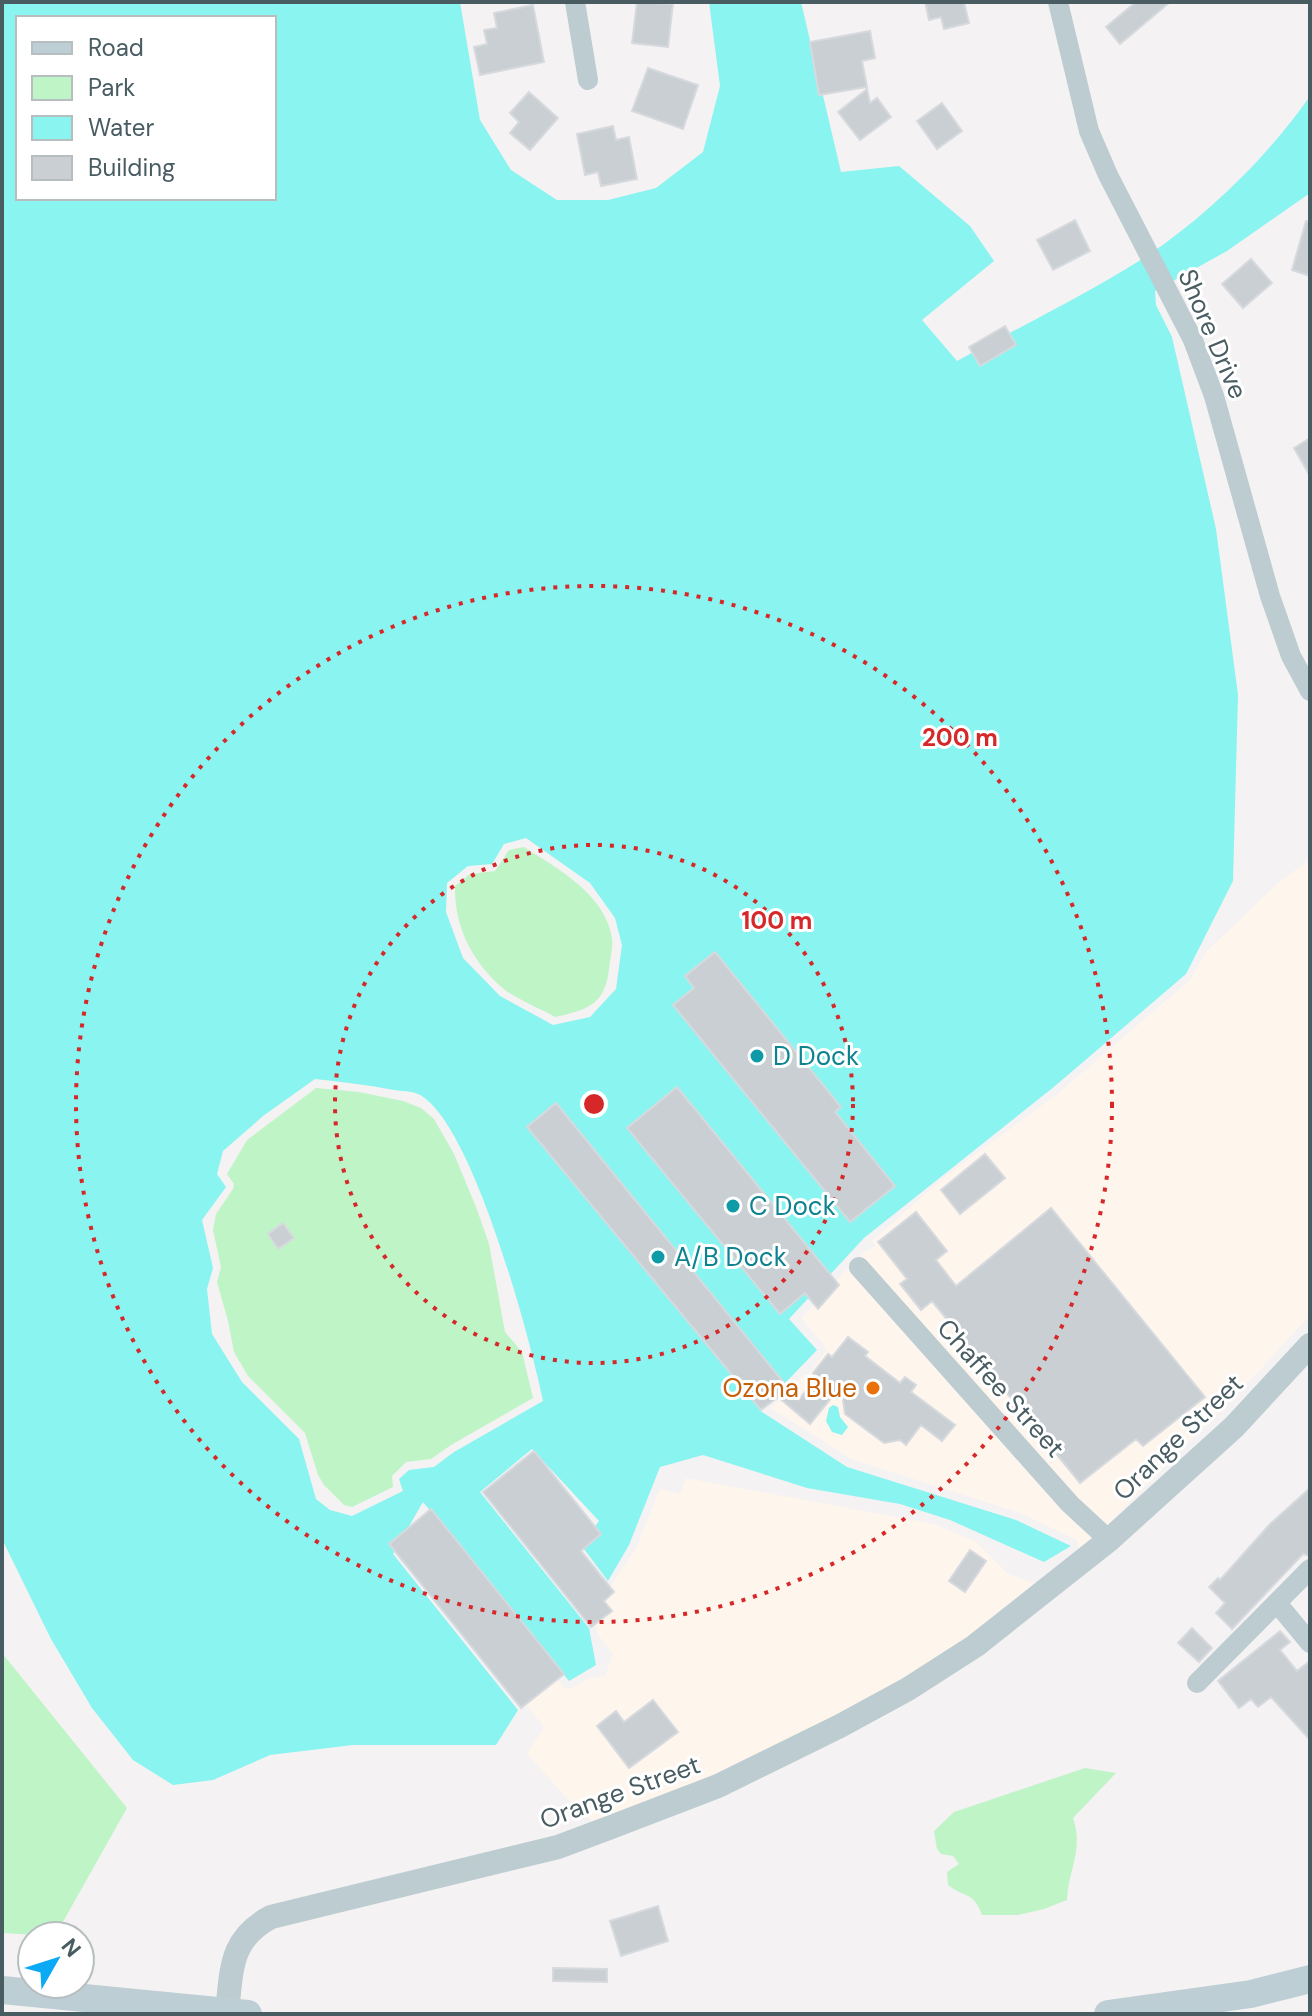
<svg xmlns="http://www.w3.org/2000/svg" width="1312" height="2016" font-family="'DM Sans',sans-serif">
	<rect width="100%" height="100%" fill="#f5f2f3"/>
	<path fill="#fef5ed" d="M1310 859V1315L1261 1369 1107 1525 1077 1497 861 1255 875 1246 872 1241 943 1178 1056 1095 1190 980 1205 953 1276 885Z
		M847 1269 1062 1511 1093 1539 1077 1550 1079 1546 1077 1540 1020 1513 851 1459 771 1408 804 1374 807 1377 827 1349 801 1318Z
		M686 1478 934 1524 975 1541 1008 1574 1039 1585 1009 1609 903 1682 715 1778 596 1824 576 1808 527 1754 544 1727 403 1552 430 1523 564 1688H573L588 1678 605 1676 613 1654 599 1636 572 1546 610 1588 636 1548 660 1489 680 1494Z"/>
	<path fill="#bff4c7" d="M524 847C558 869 605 894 612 938 613 948 610 959 609 969 605 1005 587 1010 555 1017 539 1008 520 1001 505 990 473 964 454 927 455 886L470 874 495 871 509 850Z
		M316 1088 359 1092 403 1101 421 1108 434 1119 454 1154 476 1207 489 1244 505 1332 522 1352 533 1398 451 1445 431 1459 406 1462 392 1476 393 1487 352 1507 344 1505 324 1485 318 1475 305 1433 248 1376 234 1352 228 1321 217 1282 221 1267 213 1230 216 1214 233 1189 234 1184 227 1174 247 1140Z
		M2 1653 127 1808 55 1936 2 1933Z
		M1085 1768 1116 1773 1073 1818C1084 1851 1068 1870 1067 1900L1044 1909 1018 1915H982C973 1890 965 1899 948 1885L947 1872 959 1864 953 1856 941 1854 937 1849 934 1831 954 1812Z"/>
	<path fill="#89f4f0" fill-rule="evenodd" d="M2 2H460L480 120 511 170 557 200H608L656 188 703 152 720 86 709 2H801L841 172 899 166 970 226 994 261 922 320 957 361C1018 328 1081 297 1139 261 1202 221 1268 157 1310 96V193L1227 251 1155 291 1156 305 1172 337 1216 529 1238 695 1233 881 1186 974 1055 1086 864 1238 789 1319 817 1350 759 1410 847 1467 1016 1520 1071 1546 1044 1562 950 1520 900 1504 807 1488 703 1455 660 1467 629 1545 608 1581 581 1545 599 1521 532 1449 480 1492 589 1628 596 1665 569 1681 423 1502 393 1554 518 1710 496 1745H353L270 1755 213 1780 173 1785 133 1760 92 1708 51 1639 2 1539ZM18 18H274V198H18ZM526 838 590 883 615 918 622 945 616 989 590 1017 553 1025 500 996 463 958 446 912 447 883 468 866 492 864 504 844ZM315 1079C342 1082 368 1085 394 1090 401 1091 412 1091 418 1094 472 1119 531 1342 543 1401L454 1452 434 1467 409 1470 399 1479 403 1491 352 1516 330 1510 316 1499 299 1439 242 1382 212 1334 207 1289 213 1268 202 1220 226 1187 217 1174 223 1151 263 1116Z
		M833 1405 838 1407 840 1417 848 1427 842 1435 832 1432 826 1421 829 1408Z"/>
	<path fill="#c9cfd2" stroke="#d6dade" stroke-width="2" d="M637 2 673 4 668 47 632 43Z
		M925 2H964L969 23 944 29 941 17 929 20Z
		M1136 2H1170L1120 44 1106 27Z
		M533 5 544 62 480 75 474 47 487 44 484 30 497 28 494 13Z
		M870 31 875 58 862 61 867 87 819 95 810 42Z
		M648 68 698 85 683 129 632 111Z
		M867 89 870 103 877 98 891 117 860 140 838 112Z
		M529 92 558 118 530 150 510 133 519 122 510 113Z
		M942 103 962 131 937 149 917 121Z
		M613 126 616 140 629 137 637 179 601 186 598 172 585 175 577 134Z
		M1075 220 1090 251 1053 270 1037 240Z
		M1306 221 1310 222V276L1292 270Z
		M1251 259 1272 283 1243 308 1222 284Z
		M1005 326 1016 345 980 366 969 347Z
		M1310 438V476L1294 448Z
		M715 952 841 1107 835 1112 895 1186 850 1222 673 1005 694 988 685 976Z
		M677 1087 839 1285 818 1309 805 1293 780 1314 627 1128Z
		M556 1103 798 1400 818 1377 813 1373 828 1354 832 1357 848 1337 868 1352 865 1356 900 1383 905 1377 916 1385 911 1392 955 1425 942 1441 921 1425 906 1445 900 1440 884 1443 845 1414 841 1386 810 1424 778 1397 761 1410 527 1127Z
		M985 1154 1005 1178 960 1214 941 1190Z
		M1051 1208 1205 1397 1143 1446 1136 1439 1080 1483 932 1301 921 1310 900 1284 907 1279 878 1242 916 1212 947 1251 936 1260 956 1286Z
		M283 1223 294 1238 278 1249 268 1234Z
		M534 1451 601 1534 581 1551 614 1592 604 1601 612 1611 591 1627 483 1492Z
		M1310 1488V1556L1303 1554 1232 1629 1216 1613 1225 1603 1209 1587 1218 1578 1220 1580 1270 1524Z
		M431 1509 564 1674 521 1708 389 1544Z
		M970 1550 986 1561 965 1592 949 1581Z
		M1192 1628 1212 1648 1199 1662 1178 1643Z
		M1280 1631 1290 1642 1280 1650 1297 1671 1310 1661V1740L1271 1697 1258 1707 1251 1699 1239 1708 1218 1681Z
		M653 1700 678 1732 629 1768 597 1726 616 1711 624 1722Z
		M658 1906 668 1941 621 1956 610 1921Z
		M553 1968 607 1969V1982L553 1981Z"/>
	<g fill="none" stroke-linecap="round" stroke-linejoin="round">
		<path stroke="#bcccd0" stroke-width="20" d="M575 2 588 80
			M1058 2 1089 131 1108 175 1193 340 1214 396 1270 596 1291 656 1310 691
			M859 1267 1070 1504 1109 1540
			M1277 1603 1310 1643
			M1197 1683 1310 1569"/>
		<path stroke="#bcccd0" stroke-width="24" d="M227 2012C232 1970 229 1939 271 1917L558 1847 606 1829 718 1786 840 1726 908 1689 975 1646 1109 1540 1234 1427 1310 1345"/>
		<path stroke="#bdced5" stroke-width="28" d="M2 1990 248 2014
			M1108 2014 1251 1994 1310 1979"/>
	</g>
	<g fill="none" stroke="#d62828" stroke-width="4" stroke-dasharray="4 8">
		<circle cx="594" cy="1104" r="259"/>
		<circle cx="594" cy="1104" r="518"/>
	</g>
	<g fill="#0f9aa8" stroke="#fff" stroke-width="3">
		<circle cx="757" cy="1056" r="8"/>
		<circle cx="733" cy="1206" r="8"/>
		<circle cx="658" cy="1257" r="8"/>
	</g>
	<circle fill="#e8710a" stroke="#fff" stroke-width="3" cx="873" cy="1388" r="8"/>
	<g text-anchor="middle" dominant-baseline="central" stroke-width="6" stroke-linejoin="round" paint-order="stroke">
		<g font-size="26" fill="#485c62" stroke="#fff">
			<text transform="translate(1213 334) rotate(67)">Shore Drive</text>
			<text transform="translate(1001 1388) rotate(48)">Chaffee Street</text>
			<text transform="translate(1178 1437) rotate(-44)">Orange Street</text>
			<text transform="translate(620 1792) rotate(-20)">Orange Street</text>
		</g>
		<g font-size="26" fill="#0d838f" stroke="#fff" text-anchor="start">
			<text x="773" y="1056">D Dock</text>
			<text x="749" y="1206">C Dock</text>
			<text x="674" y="1257">A/B Dock</text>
		</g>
		<g font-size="26" fill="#c56008" stroke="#fff" text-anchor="end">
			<text x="857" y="1388">Ozona Blue</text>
		</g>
	</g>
	<circle cx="594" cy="1104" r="12" fill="#d62828" stroke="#fff" stroke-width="4"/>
	<g font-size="24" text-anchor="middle" font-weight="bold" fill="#d62828" stroke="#fff" stroke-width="6" stroke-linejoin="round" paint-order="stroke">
		<text x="960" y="746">200 m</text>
		<text x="777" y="929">100 m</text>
	</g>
	<rect width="1312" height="2016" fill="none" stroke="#485c62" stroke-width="8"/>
	<rect x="16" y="16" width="260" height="184" fill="#ffffff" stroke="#b6bec0" stroke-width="2"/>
	<rect x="32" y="42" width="40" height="12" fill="#bdced5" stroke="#b6bec0" stroke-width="2"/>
	<text x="88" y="56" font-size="24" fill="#485c62">Road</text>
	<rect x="32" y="76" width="40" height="24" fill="#bff4c7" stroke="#b6bec0" stroke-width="2"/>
	<text x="88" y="96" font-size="24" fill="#485c62">Park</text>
	<rect x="32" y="116" width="40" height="24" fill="#89f4f0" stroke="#b6bec0" stroke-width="2"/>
	<text x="88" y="136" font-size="24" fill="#485c62">Water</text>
	<rect x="32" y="156" width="40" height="24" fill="#c9cfd2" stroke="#b6bec0" stroke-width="2"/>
	<text x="88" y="176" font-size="24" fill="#485c62">Building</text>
	<g transform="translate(56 1960) rotate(51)"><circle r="38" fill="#ffffff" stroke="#b6bec0" stroke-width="2"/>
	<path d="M0-6L14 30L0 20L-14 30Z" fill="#0caaf5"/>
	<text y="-12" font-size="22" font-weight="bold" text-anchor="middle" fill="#485c62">N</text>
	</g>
</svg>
